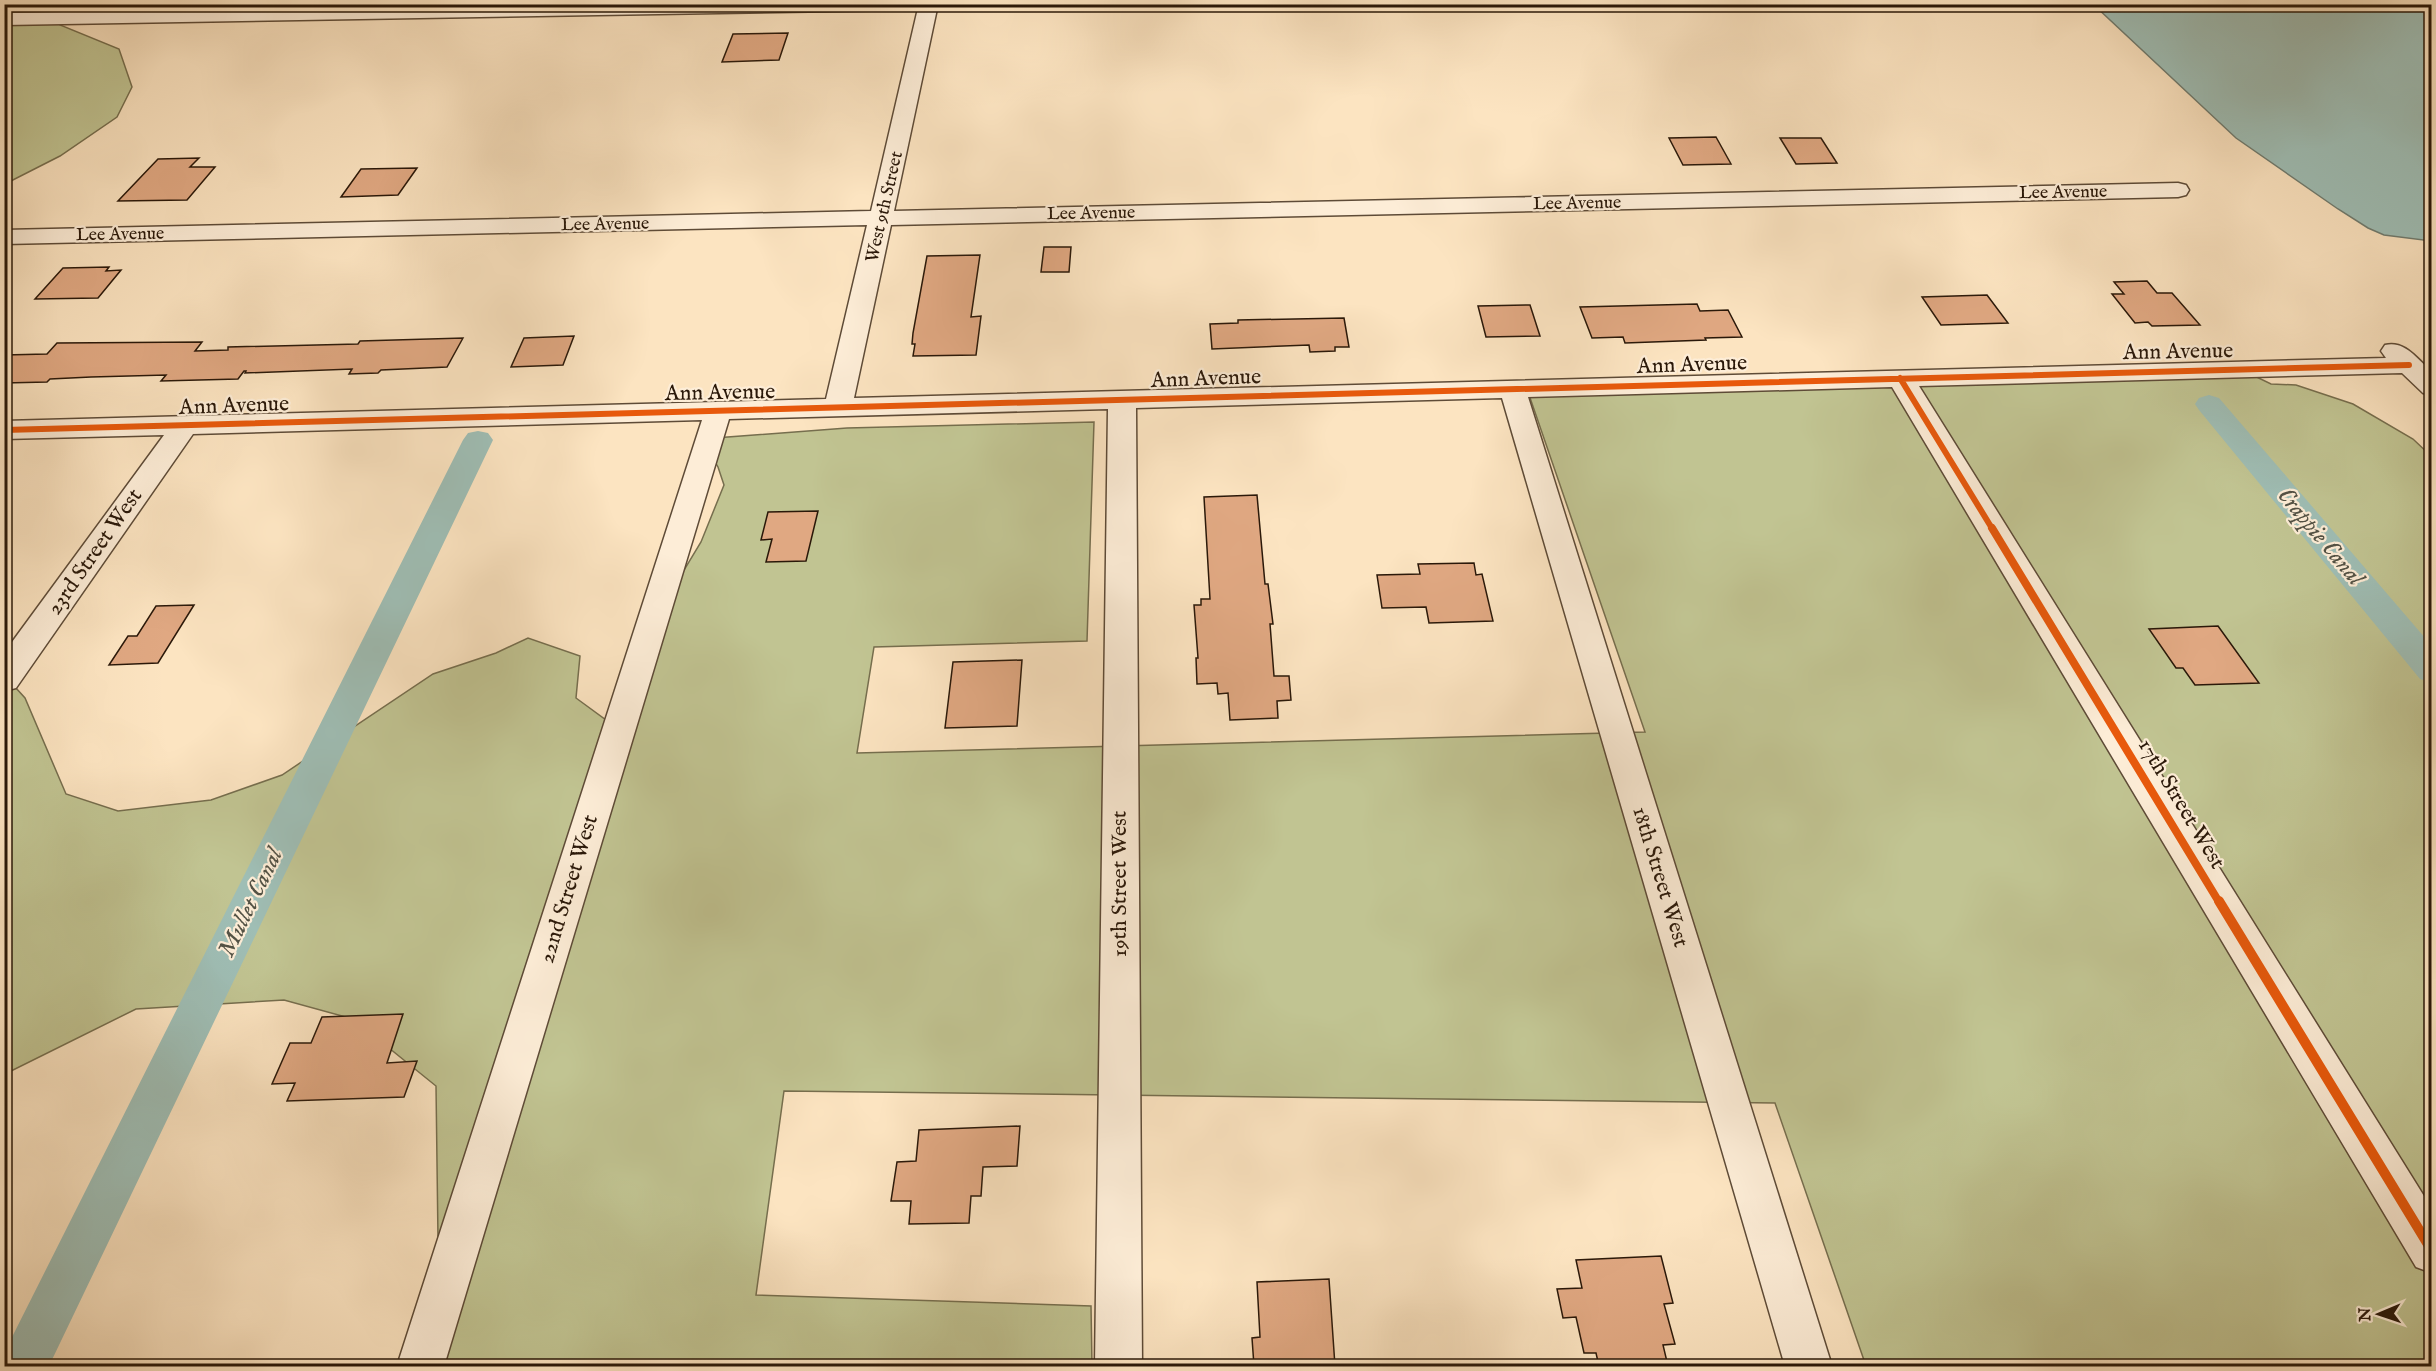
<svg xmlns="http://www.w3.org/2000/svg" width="2436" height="1371" font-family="'IM FELL English',serif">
	<rect width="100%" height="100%" fill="#fce4c1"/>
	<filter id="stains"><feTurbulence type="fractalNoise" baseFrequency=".00333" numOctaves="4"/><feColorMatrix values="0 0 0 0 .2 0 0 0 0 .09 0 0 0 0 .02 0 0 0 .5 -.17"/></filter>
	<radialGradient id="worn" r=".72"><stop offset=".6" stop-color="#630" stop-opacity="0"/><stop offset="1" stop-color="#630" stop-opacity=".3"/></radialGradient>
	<path fill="#c1c492" stroke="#766e4e" stroke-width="1.5" d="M5 5H48L60 25 119 49 132 87 117 117 60 156 5 184Z
		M2240 369 2271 384 2296 385 2353 404 2413 439 2431 456V1366H1866L1775 1103 784 1091 756 1295 1091 1306 1092 1366H412L438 1239 436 1086 353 1019 284 1000 136 1009 5 1074V676L25 698 66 794 118 811 211 800 282 775 433 674 496 653 528 638 580 656 576 698 613 725 678 580 701 542 724 485 718 467 702 439 847 428 1094 422 1087 641 874 647 857 753 1645 732 1527 389Z"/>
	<path fill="#9fbeb5" stroke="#707c70" stroke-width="1.5" d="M2094 5H2431V241L2384 235 2368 228 2338 209 2236 138Z"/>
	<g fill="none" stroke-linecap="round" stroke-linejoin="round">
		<path fill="#9fbeb5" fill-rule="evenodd" d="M2209 395 2219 398 2432 646V683L2420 679 2199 410 2195 404 2199 398Z
			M478 431 488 433 493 440 49 1366H4L6 1349 463 440 468 433Z"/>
	</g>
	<path fill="#e0a882" stroke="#2a1809" stroke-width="1.5" d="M788 33 779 60 722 62 733 34Z
		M1716 137 1731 164 1683 165 1669 138Z
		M1780 138H1821L1837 163 1796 164Z
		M199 158 190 167H215L187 200 118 201 158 159Z
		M417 168 398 195 341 197 361 169Z
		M1044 247H1071L1069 272H1041Z
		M980 255 971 317 981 316 976 355 913 356 915 344H912L913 333 927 256Z
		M109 267 106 271 121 270 98 298 35 299 63 268Z
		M2147 281 2157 293H2172L2200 325 2152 326 2148 322 2135 323 2112 294H2124L2114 282Z
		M1987 295 2008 323 1941 325 1922 297Z
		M1697 304 1700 311 1728 310 1742 337 1705 338 1706 340 1625 343 1623 337 1592 338 1580 307Z
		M1530 305 1540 336 1486 337 1478 306Z
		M1344 318 1349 347H1335V351L1310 352 1309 345 1212 349 1210 324 1238 323V320Z
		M574 336 563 365 511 367 524 338Z
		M463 338 447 367 381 370 378 373 349 374 352 369 245 373 246 371H244L238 379 161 381 166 375 91 377 50 379 47 382 4 383V355L47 354 57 343 202 342 195 351 228 350V347L358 344 360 341Z
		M1257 495 1265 584H1268L1273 624H1270L1274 676H1289L1291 700 1277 701 1278 718 1230 720 1228 693 1218 694 1217 683 1197 684 1196 658H1198L1194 605H1201V599H1210L1204 497Z
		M818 511 806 561 766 562 772 539 761 540 768 512Z
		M1474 563 1476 575 1482 574 1493 621 1429 623 1426 607 1382 608 1377 575 1420 574 1418 564Z
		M194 605 158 663 109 665 128 636H137L156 606Z
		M2218 626 2259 683 2195 685 2183 668H2176L2149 629Z
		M1022 660 1017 726 945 728 953 662Z
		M403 1014 387 1063 417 1061 404 1097 287 1101 295 1083 272 1084 290 1043H311L322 1017Z
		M1020 1126 1017 1166 983 1167 981 1196H971L969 1223 909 1224 911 1201H891L897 1162 916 1161 919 1130Z
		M1661 1256 1673 1303 1664 1304 1675 1344 1663 1345 1668 1366H1599L1596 1353H1584L1576 1317 1563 1318 1557 1289 1582 1288 1576 1260Z
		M1329 1279 1335 1366H1254L1252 1338 1260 1337 1257 1282Z"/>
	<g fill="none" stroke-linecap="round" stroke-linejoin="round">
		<defs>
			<path id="minor" d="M533 4H912L910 8 903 10 4 25V13Z
				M919 4H938L894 211 2178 183 2186 185 2189 190 2186 195 2178 197 891 225 854 398 2386 358 2381 351 2385 345C2405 340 2417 359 2432 372V395L2423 393 2402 373 1919 386 2432 1209V1273L2416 1267 1892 387 1528 397 1832 1366H1785L1502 398 1136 408 1142 1366H1095L1108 409 729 419 444 1366H397L702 420 193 434 16 688 4 691V653L164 435 4 439V421L826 399 867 225 4 244V230L871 211Z"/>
		</defs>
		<use href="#minor" stroke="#5e4b37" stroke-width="3"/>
		<use href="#minor" fill="#fdedd7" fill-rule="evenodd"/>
		<defs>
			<path id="cycleway-far2" d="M1900 378 1993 530
				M4 430 2409 365"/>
			<path id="cycleway-far1" d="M1992 528 2219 902"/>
			<path id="cycleway" d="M2219 901 2432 1251"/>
		</defs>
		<use href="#cycleway-far2" stroke="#fdedd7" stroke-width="9"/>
		<use href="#cycleway-far1" stroke="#fdedd7" stroke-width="11"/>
		<use href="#cycleway" stroke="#fdedd7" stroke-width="14"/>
		<use href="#cycleway-far2" stroke="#e8590c" stroke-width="6"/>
		<use href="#cycleway-far1" stroke="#e8590c" stroke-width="8"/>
		<use href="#cycleway" stroke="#e8590c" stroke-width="10"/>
	</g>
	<g text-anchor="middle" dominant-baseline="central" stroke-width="4.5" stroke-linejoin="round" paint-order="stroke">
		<g font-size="18" fill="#2a1809" stroke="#fdedd7">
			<text transform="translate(2063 193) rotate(-1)">Lee Avenue</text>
			<text transform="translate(1577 204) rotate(-1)">Lee Avenue</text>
			<text transform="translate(885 207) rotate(-77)">West 9th Street</text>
			<text transform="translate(1091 214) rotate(-1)">Lee Avenue</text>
			<text transform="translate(605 225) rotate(-1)">Lee Avenue</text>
			<text transform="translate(120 235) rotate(-1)">Lee Avenue</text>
		</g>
		<g font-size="22" fill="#2a1809" stroke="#fdedd7">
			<text transform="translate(2178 352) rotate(-1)">Ann Avenue</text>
			<text transform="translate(1692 365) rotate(-2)">Ann Avenue</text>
			<text transform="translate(1206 379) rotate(-2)">Ann Avenue</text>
			<text transform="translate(720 393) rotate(-1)">Ann Avenue</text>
			<text transform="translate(234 406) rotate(-2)">Ann Avenue</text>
			<text transform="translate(95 552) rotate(-55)">23rd Street West</text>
			<text transform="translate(2181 804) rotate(59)">17th Street West</text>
			<text transform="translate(1660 877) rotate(73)">18th Street West</text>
			<text transform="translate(1120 884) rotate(-90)">19th Street West</text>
			<text transform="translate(569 889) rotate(-73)">22nd Street West</text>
		</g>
		<g font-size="24" font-style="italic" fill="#535245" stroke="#fdedd7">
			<text transform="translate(2320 537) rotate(50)">Crappie Canal</text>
			<text transform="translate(251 903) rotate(-64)">Mullet Canal</text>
		</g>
	</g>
	<rect width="2436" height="1371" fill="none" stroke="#fce4c1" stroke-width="24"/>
	<rect x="6" y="6" width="2424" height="1359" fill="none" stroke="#2a1809" stroke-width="3"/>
	<rect x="12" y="12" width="2412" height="1347" fill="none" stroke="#2a1809" stroke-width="1.5"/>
	<g transform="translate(2379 1314) rotate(268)" stroke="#fdedd7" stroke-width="4.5" paint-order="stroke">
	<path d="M0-4.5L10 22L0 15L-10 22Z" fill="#2a1809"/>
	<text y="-9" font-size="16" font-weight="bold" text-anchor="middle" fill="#2a1809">N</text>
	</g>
	<rect width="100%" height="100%" filter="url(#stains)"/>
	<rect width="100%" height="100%" fill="url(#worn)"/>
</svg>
